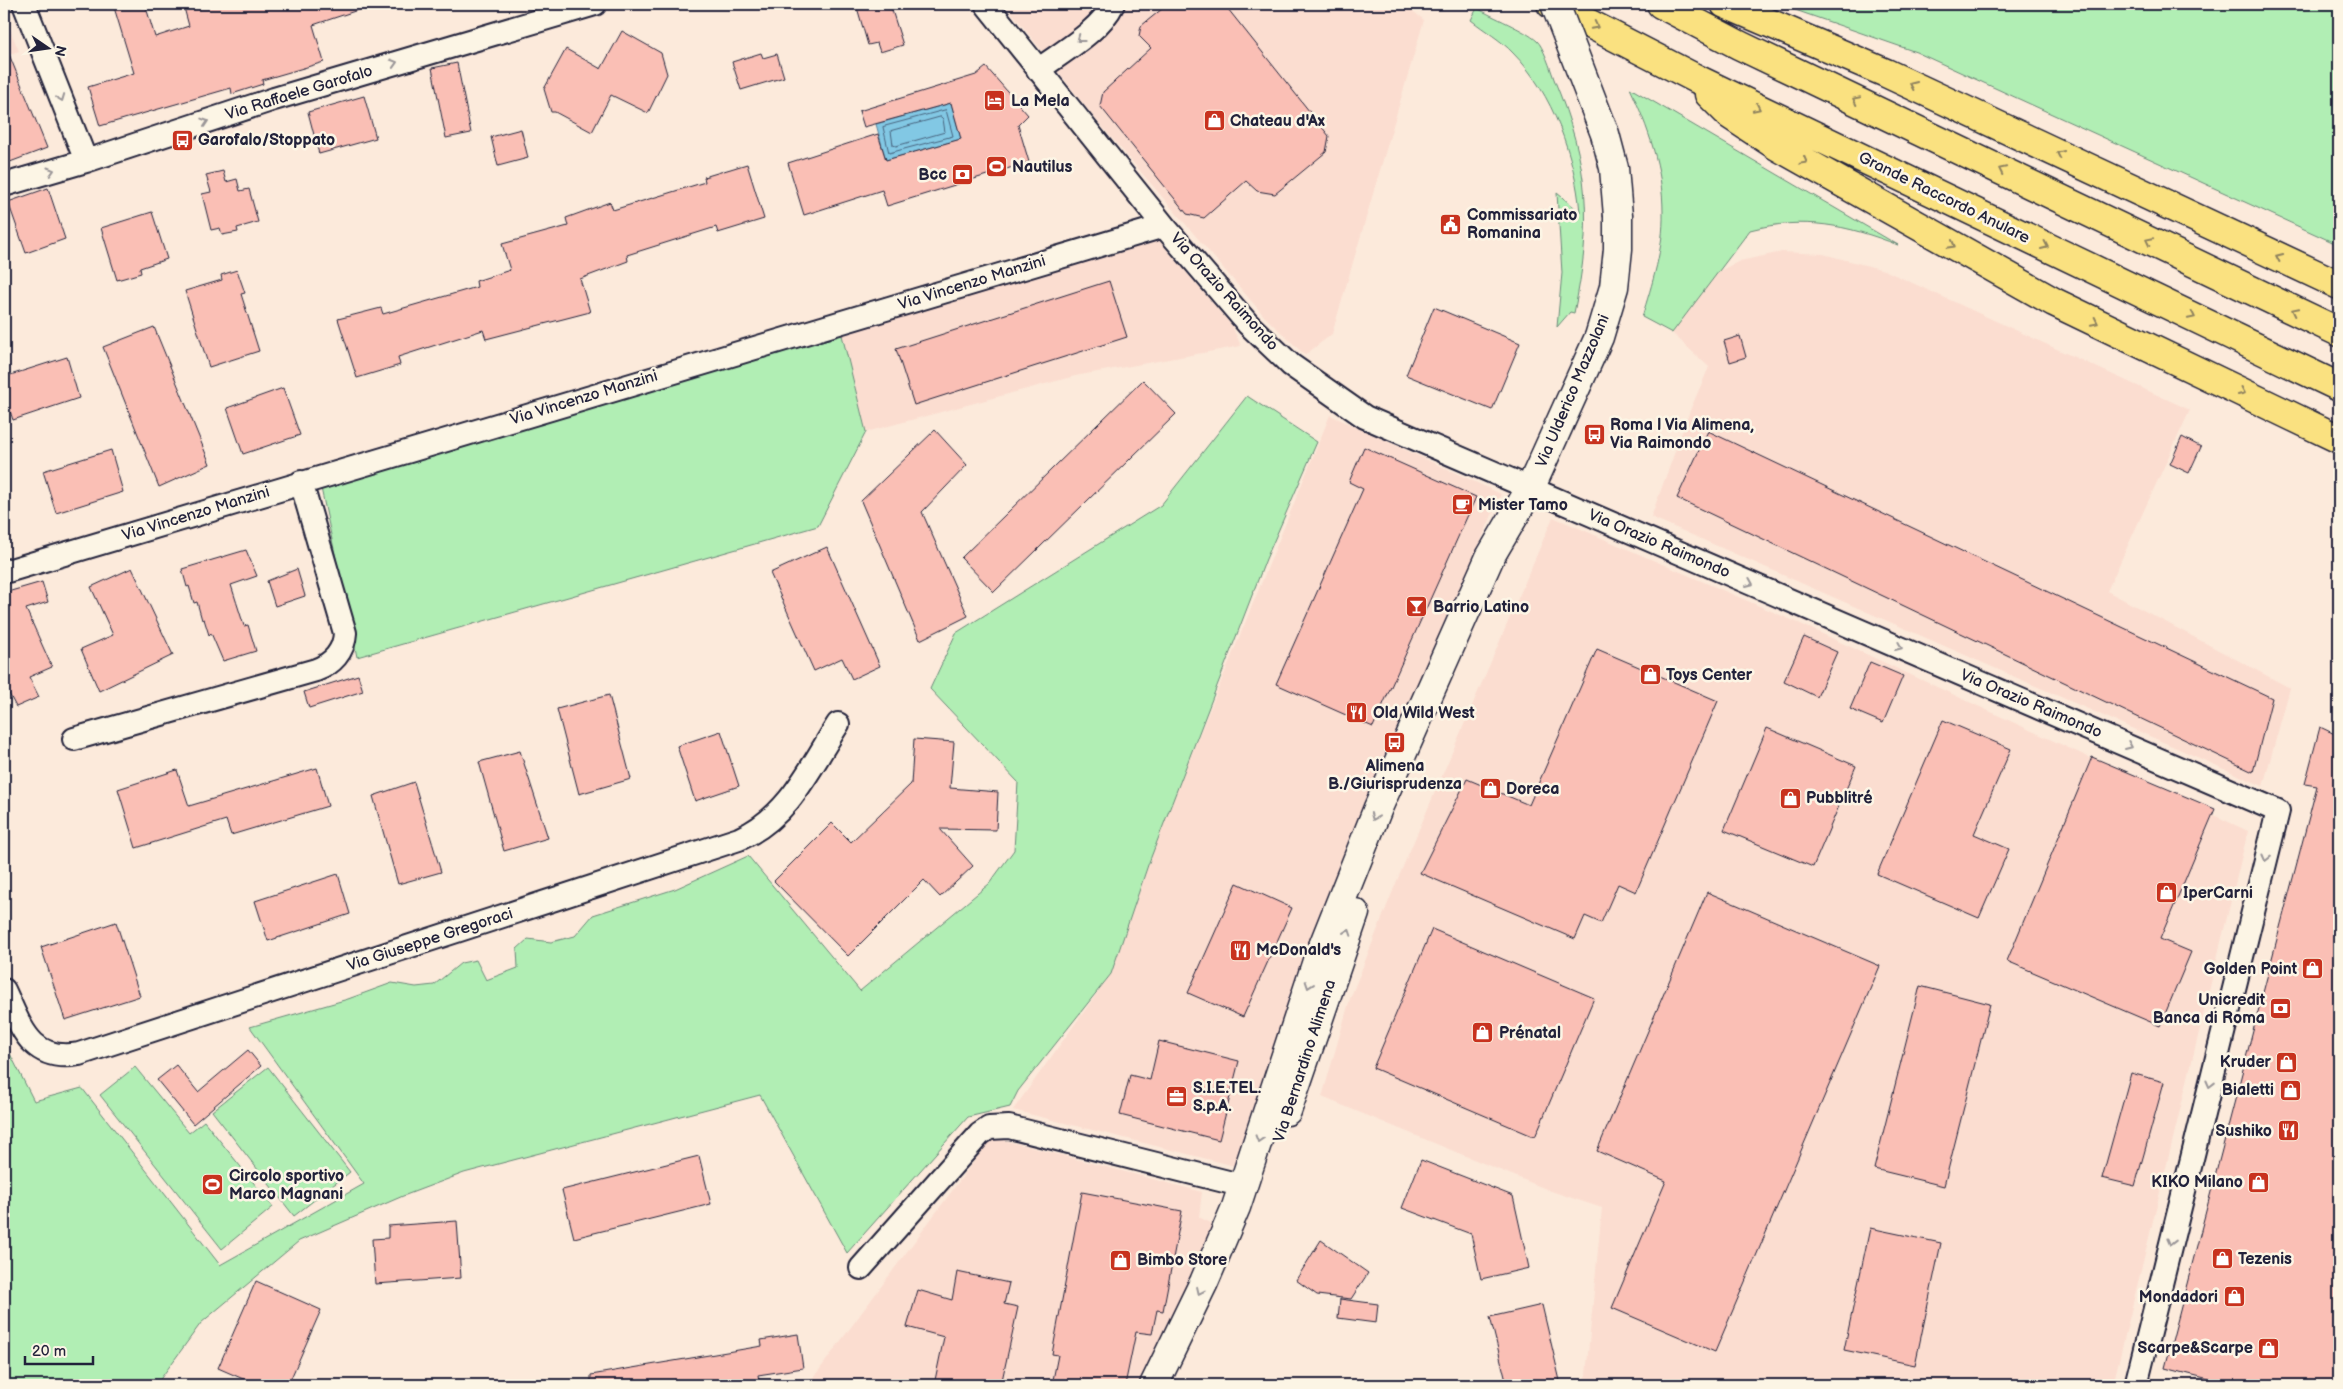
<svg xmlns="http://www.w3.org/2000/svg" width="2343" height="1389" font-family="'Balsamiq Sans',sans-serif">
	<rect width="100%" height="100%" fill="#fceadb"/>
	<filter id="ink" filterUnits="userSpaceOnUse"><feTurbulence type="fractalNoise" baseFrequency=".02" numOctaves="2"/><feDisplacementMap in="SourceGraphic" scale="10" xChannelSelector="R" yChannelSelector="G"/><feConvolveMatrix kernelMatrix="1 2 1 2 8 2 1 2 1" color-interpolation-filters="sRGB"/></filter>
	<g filter="url(#ink)">
		<path fill="#fbddd0" d="M1005 4H1404L1424 20 1332 334 1305 355 1265 317 1093 116Z
			M4 16 19 51 4 56Z
			M1157 238 1232 326 1241 346 1075 376 866 432 841 331Z
			M1782 252 1823 254 1884 270 2190 410 2107 591 2290 688 2263 786 1651 517 1691 408 1709 367 1672 333 1719 271 1740 261Z
			M1330 415 1501 494 1352 840 1271 1052 1235 1166 1013 1110 1111 974 1148 866 1185 770Z
			M1553 517 1801 624 2248 831 2113 1385H1585L1602 1208 1551 1191 1322 1097 1350 999 1396 883Z
			M992 1137 1202 1192 1199 1217 1213 1224 1179 1307 1139 1385H808Z"/>
		<path fill="#b1eeb4" stroke="#6a8878" d="M1778 4H2339V245L1916 52Z
			M1477 8C1492 17 1525 30 1537 41 1543 46 1551 70 1554 79 1590 166 1593 222 1574 313L1570 312 1557 327 1562 273 1557 193 1580 212C1575 157 1553 93 1513 53 1501 40 1485 31 1471 20Z
			M1630 88 1898 245C1847 225 1804 216 1750 230L1672 333 1642 317C1652 284 1664 248 1663 212 1663 169 1648 127 1630 88Z
			M841 331 866 432 818 526 357 657 321 488Z
			M1247 396 1317 442 1266 559 1148 865 1111 974 1018 1091 1010 1107 968 1117 847 1253 760 1095 464 1173 403 1196 299 1241 201 1323 156 1385H4V1042L34 1101 82 1088 220 1265 364 1184 250 1027 348 999 392 983 416 987 434 985 461 963 476 960 486 980 518 968 517 949 528 939 551 942 575 936 593 915 675 889 748 856 860 991 989 884 1014 850 1018 782 930 689 956 633 1161 505Z
			M135 1067 189 1133 204 1121 273 1207 222 1249 100 1095Z
			M268 1067 350 1172 294 1216 212 1111Z"/>
		<path fill="#82c8e4" stroke="#5c86a0" d="M951 103 961 139 886 160 876 124Z"/>
		<g fill="none" stroke-linecap="round" stroke-linejoin="round">
			<path stroke="#48647f" stroke-width="1" d="M946 110 953 136 889 153 883 127Z
				M941 117 943 119 945 132 896 146 893 145 891 131Z"/>
		</g>
		<path fill="#fabfb5" stroke="#22223b" d="M113 4H145L155 37 189 26 183 4H366L367 7 313 25 324 62 262 80 263 84 232 94 231 88 100 126 88 87 134 73Z
			M856 4H890L903 45 880 52 877 43 868 45Z
			M1168 4H1224L1329 136 1326 152 1275 194 1257 191 1246 181 1204 218 1187 214 1100 106 1103 92 1151 48 1139 36 1141 26Z
			M622 31 661 53 667 74 648 113 611 95 592 132 555 112H551L544 89 566 49 601 69Z
			M4 42 47 148 10 162 4 147Z
			M761 53 763 58 777 54 784 77 741 90 732 62Z
			M457 63 471 133 446 138 432 68Z
			M986 67 1028 115 1018 125 1029 162 887 206 882 190 804 215 788 163 878 134 886 160 961 139 951 103 864 127 859 111 976 75Z
			M364 96 376 138 319 154 308 112Z
			M521 129 528 158 498 166 491 137Z
			M747 164 764 219 718 233 716 227 627 255 628 261 580 279 590 312 486 339 483 330 398 357 400 365 357 378 338 319 381 308 383 314 477 287 476 281 510 270 502 244 568 226 566 218 610 202 613 210 705 182 704 177Z
			M223 171 226 182 237 179 240 191 249 189 258 222 237 228 238 232 222 235 220 228 211 230 202 194 211 192 206 175Z
			M48 188 65 239 26 253 8 202Z
			M152 212 167 259 140 268 141 273 117 280 101 228Z
			M237 270 245 293 241 294 259 351 209 367 185 291 222 280 221 275Z
			M1109 281 1127 337 914 405 896 349Z
			M1434 307 1520 343 1492 410 1406 375Z
			M154 327 210 464 159 487 103 347Z
			M1740 336 1746 357 1730 362 1724 341Z
			M67 357 79 398 13 420 4 393V377Z
			M1143 380 1176 414 994 592 961 558Z
			M283 388 300 435 243 454 227 408Z
			M935 430 967 465 922 512 968 616 920 640 861 501Z
			M1708 431 2272 698 2253 772 1677 498Z
			M2182 437 2201 447 2189 473 2170 464Z
			M1364 447 1476 497 1373 727 1276 684 1363 489 1349 482Z
			M111 450 123 492 56 513 43 471Z
			M827 547 880 666 852 679 842 658 814 671 770 573Z
			M246 550 257 576 231 585 244 626 248 625 256 651 223 661 211 633 209 635 204 619 202 620 197 602 194 603 189 586 187 587 182 569Z
			M132 568 173 655 99 691 81 649 113 635 91 587Z
			M297 569 305 596 275 606 267 581Z
			M42 582 48 602 26 609 52 667 29 677 39 697 16 707 4 684V593Z
			M1804 637 1837 652 1817 697 1784 681Z
			M1597 649 1718 701 1636 892 1618 884 1601 923 1585 916 1575 939 1420 873 1467 779 1529 805Z
			M1870 662 1903 676 1883 723 1850 709Z
			M358 675 363 691 309 708 304 692Z
			M609 695 631 779 579 794 557 709Z
			M1943 720 2011 749 1974 834 2009 849 1979 918 1877 874Z
			M2320 727 2339 736V1385H2233L2165 1368 2317 786 2305 784Z
			M1767 728 1856 766 1813 867 1724 830Z
			M721 731 739 786 695 801 677 746Z
			M914 739 954 742 950 788 998 792 996 830 940 829 973 866 940 897 924 880 848 956 774 881 832 823 851 842 911 784Z
			M520 751 548 838 504 851 479 762Z
			M2092 757 2215 809 2160 939 2191 952 2160 1026 2007 961Z
			M317 768 328 806 231 835 226 820 136 848 118 789 177 770 189 806Z
			M414 782 441 872 398 884 373 796Z
			M338 874 350 914 268 941 255 901Z
			M1237 883 1292 908 1243 1017 1188 993Z
			M1707 892 1880 966 1715 1352 1612 1308 1666 1181 1597 1151Z
			M116 922 140 996 65 1020 41 947Z
			M1432 929 1594 998 1535 1137 1373 1068Z
			M1920 986 1990 1004 1944 1186 1874 1169Z
			M1159 1041 1239 1061 1219 1140 1120 1115 1130 1075 1150 1080Z
			M248 1050 261 1066 193 1124 157 1080 176 1065 198 1092Z
			M2131 1073 2164 1082 2135 1186 2102 1178Z
			M699 1156 711 1204 574 1238 562 1190Z
			M1421 1160 1513 1196 1529 1268 1481 1279 1471 1234 1402 1208Z
			M1082 1192 1182 1211 1163 1311 1157 1310 1152 1334 1136 1332 1125 1385H1052L1058 1355 1052 1354Z
			M457 1221 461 1278 375 1284 372 1239 388 1238V1226Z
			M1870 1228 1941 1243 1915 1365 1844 1350Z
			M1321 1240 1368 1273 1351 1299 1317 1295 1296 1280Z
			M957 1272 1009 1283 1004 1304 1018 1307 1001 1385H934L944 1337 907 1327 918 1290 952 1300Z
			M256 1281 321 1310 288 1385H257L218 1368Z
			M1340 1299 1378 1304 1376 1323 1338 1318Z
			M1542 1305 1561 1385H1507L1490 1317Z
			M798 1334 803 1368 758 1375 760 1385H591V1375L762 1346 761 1340Z"/>
		<g fill="none" stroke-linecap="round" stroke-linejoin="round">
			<defs>
				<path id="street" d="M24 4 86 161
					M986 4 1164 226 1248 324 1291 365 1365 417 2278 811 2136 1385
					M1038 70C1062 52 1100 31 1113 4
					M4 185 86 161 274 99 595 4
					M4 572 1164 226
					M74 739 316 670C332 664 344 652 345 633L301 482
					M4 990C21 1026 30 1063 79 1054L739 839C789 817 810 768 838 724
					M861 1268 980 1134 989 1128 1009 1127 1244 1186"/>
				<path id="secondary" d="M1287 1111 1355 913
					M1154 1385 1204 1282 1236 1207 1317 961 1378 808 1490 557 1530 489 1599 337 1614 287 1618 249V216"/>
				<path id="highway" d="M1551 4 1697 79 2339 387
					M1661 4 1739 45 2339 332
					M1725 4 1886 73 2339 285
					M1709 94 1730 115 1777 146 2054 302 2339 439"/>
			</defs>
			<use href="#street" stroke="#22223b" stroke-width="26"/>
			<use href="#secondary" stroke="#22223b" stroke-width="31"/>
			<use href="#highway" stroke="#22223b" stroke-width="31"/>
			<use href="#street" stroke="#fcf5e5" stroke-width="22"/>
			<use href="#secondary" stroke="#fcf5e5" stroke-width="28"/>
			<use href="#highway" stroke="#fae180" stroke-width="28"/>
			<defs>
				<path id="secondary-bridge" d="M1555 4 1605 134 1614 168 1618 216"/>
			</defs>
			<use href="#secondary-bridge" stroke="#22223b" stroke-width="31" stroke-linecap="butt"/>
			<use href="#secondary-bridge" stroke="#fcf5e5" stroke-width="28"/>
		</g>
		<defs><path id="oneway-chevron" d="M-2-3.5L2.5 0L-2 3.5" fill="none" stroke-width="1.6" stroke-linecap="round" stroke-linejoin="round" transform="scale(1.25)"/></defs>
		<g stroke="#8e825e">
			<use href="#oneway-chevron" transform="translate(1595 26) rotate(27)"/>
			<use href="#oneway-chevron" transform="translate(1913 85) rotate(-155)"/>
			<use href="#oneway-chevron" transform="translate(1856 100) rotate(-154)"/>
			<use href="#oneway-chevron" transform="translate(1757 108) rotate(26)"/>
			<use href="#oneway-chevron" transform="translate(2060 154) rotate(-155)"/>
			<use href="#oneway-chevron" transform="translate(1804 161) rotate(29)"/>
			<use href="#oneway-chevron" transform="translate(2002 170) rotate(-154)"/>
			<use href="#oneway-chevron" transform="translate(2149 241) rotate(-154)"/>
			<use href="#oneway-chevron" transform="translate(1952 245) rotate(29)"/>
			<use href="#oneway-chevron" transform="translate(2045 246) rotate(25)"/>
			<use href="#oneway-chevron" transform="translate(2279 257) rotate(-155)"/>
			<use href="#oneway-chevron" transform="translate(2295 311) rotate(-154)"/>
			<use href="#oneway-chevron" transform="translate(2192 316) rotate(26)"/>
			<use href="#oneway-chevron" transform="translate(2095 322) rotate(26)"/>
			<use href="#oneway-chevron" transform="translate(2242 392) rotate(25)"/>
		</g>
		<g stroke="#9a9698">
			<use href="#oneway-chevron" transform="translate(1080 39) rotate(142)"/>
			<use href="#oneway-chevron" transform="translate(394 63) rotate(-17)"/>
			<use href="#oneway-chevron" transform="translate(61 98) rotate(69)"/>
			<use href="#oneway-chevron" transform="translate(205 122) rotate(-18)"/>
			<use href="#oneway-chevron" transform="translate(51 171) rotate(-16)"/>
			<use href="#oneway-chevron" transform="translate(1750 583) rotate(23)"/>
			<use href="#oneway-chevron" transform="translate(1899 647) rotate(23)"/>
			<use href="#oneway-chevron" transform="translate(2129 746) rotate(23)"/>
			<use href="#oneway-chevron" transform="translate(1374 817) rotate(112)"/>
			<use href="#oneway-chevron" transform="translate(2266 858) rotate(104)"/>
			<use href="#oneway-chevron" transform="translate(1348 932) rotate(-71)"/>
			<use href="#oneway-chevron" transform="translate(1309 985) rotate(109)"/>
			<use href="#oneway-chevron" transform="translate(2210 1084) rotate(104)"/>
			<use href="#oneway-chevron" transform="translate(1259 1139) rotate(107)"/>
			<use href="#oneway-chevron" transform="translate(2171 1242) rotate(104)"/>
			<use href="#oneway-chevron" transform="translate(1200 1291) rotate(115)"/>
		</g>
	</g>
	<defs>
		<symbol id="hotel-square" viewBox="-11 -11 22 22"><rect x="-9" y="-9" width="18" height="18" rx="4" fill="#c8321e" stroke="#fcf5e5"/><path d="M-6-4.5h1.5V1H6V5H4.5V3h-9V5H-6ZM-4 0a1.8 1.8 0 1 1 3.6 0ZM.5 0V-2.5h3Q6-2.5 6 0Z" fill="#fff"/></symbol>
		<symbol id="shop-square" viewBox="-11 -11 22 22"><rect x="-9" y="-9" width="18" height="18" rx="4" fill="#c8321e" stroke="#fcf5e5"/><path d="M-5-2.5h2.3a2.7 3.5 0 0 1 5.4 0H5L5.5 6h-11ZM-1.5-2.5h3a1.5 2.3 0 0 0-3 0Z" fill="#fff"/></symbol>
		<symbol id="bus-square" viewBox="-11 -11 22 22"><rect x="-9" y="-9" width="18" height="18" rx="4" fill="#c8321e" stroke="#fcf5e5"/><path d="M-5-6H5V4H4V6H2V4H-2V6H-4V4H-5ZM-3.5-4V0h7V-4ZM-3.5 1.2v1.5H-2V1.2ZM2 1.2v1.5H3.5V1.2Z" fill="#fff"/></symbol>
		<symbol id="stadium-square" viewBox="-11 -11 22 22"><rect x="-9" y="-9" width="18" height="18" rx="4" fill="#c8321e" stroke="#fcf5e5"/><path d="M0-5a6.5 5 0 1 0 0 10a6.5 5 0 1 0 0-10ZM-3.5-1.8h7v3.6h-7Z" fill="#fff"/></symbol>
		<symbol id="bank-square" viewBox="-11 -11 22 22"><rect x="-9" y="-9" width="18" height="18" rx="4" fill="#c8321e" stroke="#fcf5e5"/><path d="M-6-4H6V4H-6ZM0-2.3a2.3 2.3 0 1 0 0 4.6a2.3 2.3 0 1 0 0-4.6Z" fill="#fff"/></symbol>
		<symbol id="civic-square" viewBox="-11 -11 22 22"><rect x="-9" y="-9" width="18" height="18" rx="4" fill="#c8321e" stroke="#fcf5e5"/><path d="M-.6-6.5H3V-4.5H.6V-3L4-1V1h2V6H-6V1h2V-1L-.6-3ZM-1.2 2.5V6h2.4V2.5Z" fill="#fff"/></symbol>
		<symbol id="cafe-square" viewBox="-11 -11 22 22"><rect x="-9" y="-9" width="18" height="18" rx="4" fill="#c8321e" stroke="#fcf5e5"/><path d="M-5.5-4.5H6V0H3Q3 3.5 0 3.5H-2.5Q-5.5 3.5-5.5 0ZM3-3.2v2h1.7v-2ZM-6 4.5H4V6H-6Z" fill="#fff"/></symbol>
		<symbol id="bar-square" viewBox="-11 -11 22 22"><rect x="-9" y="-9" width="18" height="18" rx="4" fill="#c8321e" stroke="#fcf5e5"/><path d="M-6-5H6L.8 .8V4.5H3.5V6h-7V4.5H-.8V.8Z" fill="#fff"/></symbol>
		<symbol id="restaurant-square" viewBox="-11 -11 22 22"><rect x="-9" y="-9" width="18" height="18" rx="4" fill="#c8321e" stroke="#fcf5e5"/><path d="M-5-6h1v4h1v-4h1v4h1v-4h1v5L-1.5 .5V6h-2V.5L-5-1ZM5-6V6H3V1.5H1.5Q1.5-4 5-6Z" fill="#fff"/></symbol>
		<symbol id="office-square" viewBox="-11 -11 22 22"><rect x="-9" y="-9" width="18" height="18" rx="4" fill="#c8321e" stroke="#fcf5e5"/><path d="M-6-3h4V-5.5h4V-3h4V5H-6ZM-1-4.5V-3h2v-1.5ZM-6 0V1H6V0Z" fill="#fff"/></symbol>
	</defs>
	<g fill-rule="evenodd">
		<use href="#hotel-square" x="982" y="88" width="25" height="25"/>
		<use href="#shop-square" x="1202" y="108" width="25" height="25"/>
		<use href="#bus-square" x="170" y="128" width="25" height="25"/>
		<use href="#stadium-square" x="984" y="154" width="25" height="25"/>
		<use href="#bank-square" x="950" y="162" width="25" height="25"/>
		<use href="#civic-square" x="1438" y="212" width="25" height="25"/>
		<use href="#bus-square" x="1582" y="422" width="25" height="25"/>
		<use href="#cafe-square" x="1450" y="492" width="25" height="25"/>
		<use href="#bar-square" x="1404" y="594" width="25" height="25"/>
		<use href="#shop-square" x="1638" y="662" width="25" height="25"/>
		<use href="#restaurant-square" x="1344" y="700" width="25" height="25"/>
		<use href="#bus-square" x="1382" y="730" width="25" height="25"/>
		<use href="#shop-square" x="1478" y="776" width="25" height="25"/>
		<use href="#shop-square" x="1778" y="786" width="25" height="25"/>
		<use href="#shop-square" x="2154" y="880" width="25" height="25"/>
		<use href="#restaurant-square" x="1228" y="938" width="25" height="25"/>
		<use href="#shop-square" x="2300" y="956" width="25" height="25"/>
		<use href="#bank-square" x="2268" y="996" width="25" height="25"/>
		<use href="#shop-square" x="1470" y="1020" width="25" height="25"/>
		<use href="#shop-square" x="2274" y="1050" width="25" height="25"/>
		<use href="#shop-square" x="2278" y="1078" width="25" height="25"/>
		<use href="#office-square" x="1164" y="1084" width="25" height="25"/>
		<use href="#restaurant-square" x="2276" y="1118" width="25" height="25"/>
		<use href="#shop-square" x="2246" y="1170" width="25" height="25"/>
		<use href="#stadium-square" x="200" y="1172" width="25" height="25"/>
		<use href="#shop-square" x="2210" y="1246" width="25" height="25"/>
		<use href="#shop-square" x="1108" y="1248" width="25" height="25"/>
		<use href="#shop-square" x="2222" y="1284" width="25" height="25"/>
		<use href="#shop-square" x="2256" y="1336" width="25" height="25"/>
	</g>
	<g text-anchor="middle" dominant-baseline="central" stroke-width="5" stroke-linejoin="round" paint-order="stroke">
		<g font-size="16" fill="#22223b" stroke="#fcf5e5">
			<text transform="translate(299 93) rotate(-17)">Via Raffaele Garofalo</text>
			<text transform="translate(1944 198) rotate(26)">Grande Raccordo Anulare</text>
			<text transform="translate(972 283) rotate(-17)">Via Vincenzo Manzini</text>
			<text transform="translate(1224 292) rotate(48)">Via Orazio Raimondo</text>
			<text transform="translate(1573 391) rotate(-67)">Via Ulderico Mazzolani</text>
			<text transform="translate(584 398) rotate(-17)">Via Vincenzo Manzini</text>
			<text transform="translate(196 514) rotate(-17)">Via Vincenzo Manzini</text>
			<text transform="translate(1659 544) rotate(23)">Via Orazio Raimondo</text>
			<text transform="translate(2031 704) rotate(23)">Via Orazio Raimondo</text>
			<text transform="translate(430 940) rotate(-18)">Via Giuseppe Gregoraci</text>
			<text transform="translate(1305 1061) rotate(-72)">Via Bernardino Alimena</text>
		</g>
		<g font-size="16" font-weight="bold" fill="#22223b" stroke="#fcf5e5" text-anchor="start">
			<text x="1011" y="101">La Mela</text>
			<text x="1230" y="121">Chateau d'Ax</text>
			<text x="198" y="140">Garofalo/Stoppato</text>
			<text x="1012" y="167">Nautilus</text>
			<text x="947" y="175" text-anchor="end">Bcc</text>
			<text x="1467" y="215">Commissariato<tspan x="1467" dy="18">Romanina</tspan></text>
			<text x="1610" y="425">Roma | Via Alimena,<tspan x="1610" dy="18">Via Raimondo</tspan></text>
			<text x="1478" y="505">Mister Tamo</text>
			<text x="1433" y="607">Barrio Latino</text>
			<text x="1666" y="675">Toys Center</text>
			<text x="1373" y="713">Old Wild West</text>
			<text x="1395" y="766" text-anchor="middle">Alimena<tspan x="1395" dy="18">B./Giurisprudenza</tspan></text>
			<text x="1506" y="789">Doreca</text>
			<text x="1806" y="798">Pubblitré</text>
			<text x="2183" y="893">IperCarni</text>
			<text x="1256" y="950">McDonald's</text>
			<text x="2297" y="969" text-anchor="end">Golden Point</text>
			<text x="2265" y="1000" text-anchor="end">Unicredit<tspan x="2265" dy="18">Banca di Roma</tspan></text>
			<text x="1499" y="1033">Prénatal</text>
			<text x="2271" y="1062" text-anchor="end">Kruder</text>
			<text x="1193" y="1088">S.I.E.TEL.<tspan x="1193" dy="18">S.p.A.</tspan></text>
			<text x="2274" y="1090" text-anchor="end">Bialetti</text>
			<text x="2272" y="1131" text-anchor="end">Sushiko</text>
			<text x="229" y="1176">Circolo sportivo<tspan x="229" dy="18">Marco Magnani</tspan></text>
			<text x="2243" y="1182" text-anchor="end">KIKO Milano</text>
			<text x="2238" y="1259">Tezenis</text>
			<text x="1137" y="1260">Bimbo Store</text>
			<text x="2218" y="1297" text-anchor="end">Mondadori</text>
			<text x="2253" y="1348" text-anchor="end">Scarpe&amp;Scarpe</text>
		</g>
	</g>
	<rect width="2343" height="1389" fill="none" stroke="#fcf5e5" stroke-width="20"/>
	<rect x="10" y="10" width="2323" height="1369" fill="none" stroke="#22223b" stroke-width="2" filter="url(#ink)"/>
	<g transform="translate(48 48) rotate(103)" stroke="#fcf5e5" stroke-width="4" paint-order="stroke">
	<path d="M0-4L9 19L0 12L-9 19Z" fill="#22223b"/>
	<text y="-8" font-size="14" font-weight="bold" text-anchor="middle" fill="#22223b">N</text>
	</g>
	<path d="M25 1356v8h68v-8" fill="none" stroke="#22223b" stroke-width="2.5"/>
	<text x="32" y="1356" font-size="15" fill="#22223b" stroke="#fcf5e5" stroke-width="4" paint-order="stroke">20 m</text>
</svg>
